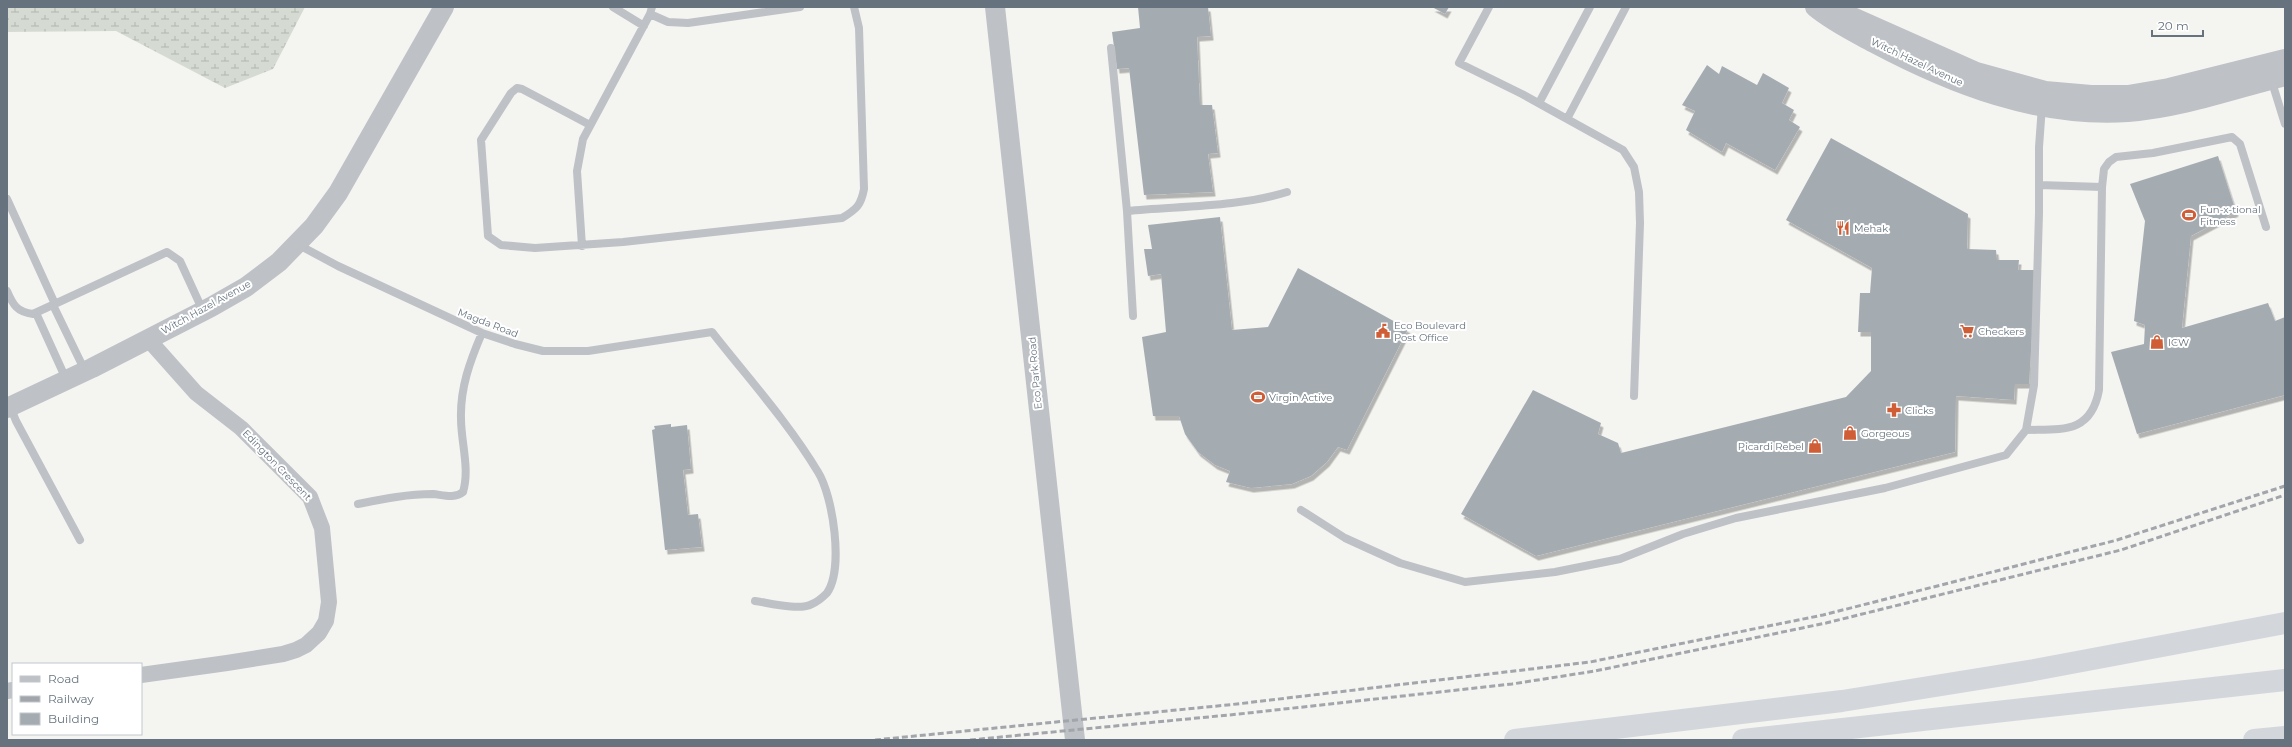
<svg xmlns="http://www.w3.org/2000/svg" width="2292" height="747" font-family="Montserrat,sans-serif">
	<defs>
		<pattern id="wetland-marsh" width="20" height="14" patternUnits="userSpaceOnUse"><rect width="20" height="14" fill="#d5dbd2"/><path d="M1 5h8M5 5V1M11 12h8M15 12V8" fill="none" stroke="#b1b6b0"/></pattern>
		<filter id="shadow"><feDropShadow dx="2.5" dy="4.5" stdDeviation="0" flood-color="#0004"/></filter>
	</defs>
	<rect width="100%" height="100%" fill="#f4f4f1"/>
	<path fill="url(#wetland-marsh)" d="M7 7H305L273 69 225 88 116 31 7 32Z"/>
	<path fill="#a5acb1" filter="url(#shadow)" d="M1138 7H1208L1211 36 1197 37 1200 105H1212L1218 153 1208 154 1213 192 1144 195 1129 68 1117 69 1112 32 1140 28Z
		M1432 7H1449L1445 14Z
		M1707 65 1719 74 1722 66 1757 85 1763 73 1789 88 1782 103 1794 110 1789 120 1800 127 1775 170 1726 143 1722 152 1686 130 1695 111 1682 105Z
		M1831 138 1968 214 1967 249 1996 250 1997 260H2019L2018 270H2036L2029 384H2015L2014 400 1956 396 1955 452 1536 556 1461 514 1533 390 1601 423 1598 434 1618 443 1621 453 1846 397 1871 371V332H1858L1860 293H1870L1872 268 1786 220Z
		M2218 156 2236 212 2191 236 2182 328 2268 303 2275 321 2285 317V395L2137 434 2111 352 2144 344 2145 325 2134 321 2145 221 2130 184Z
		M1220 217 1232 330 1268 327 1298 268 1408 329 1347 450 1338 447 1327 462 1311 476 1292 484 1251 488 1226 482 1230 471 1215 465 1198 452 1185 434 1179 416H1153L1142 337 1166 332 1161 274 1148 276 1144 249H1152L1148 225Z
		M671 424V427L687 425 691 469 683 470 688 515 698 514 702 547 665 550 652 430 655 429 654 426Z"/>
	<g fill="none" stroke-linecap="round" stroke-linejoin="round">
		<path stroke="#bec1c5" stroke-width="8" d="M613 7 644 26
			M1489 7 1459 63 1522 94 1623 150 1634 167 1639 192 1640 223 1634 396
			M650 14 668 22 688 23 800 7
			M1111 48 1127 211 1133 316
			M2271 79 2285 124
			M1539 103 1590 7
			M1567 119 1626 7
			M590 125 522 89 517 88 511 93 481 140 488 236 501 245 535 248 623 242 842 218C857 209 861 205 864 189L859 28 854 7
			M2039 185 2102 187
			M7 199 55 304
			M1127 211C1177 206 1240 207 1287 192
			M297 244 338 266 482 333 515 344 543 351H588L712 332C748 378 788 422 818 472 833 496 844 569 827 593 824 596 817 602 812 604 800 611 769 603 755 601
			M582 246 577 171 583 139 650 14 652 7
			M7 291C13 305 17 312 33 314L167 252 180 261 203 311
			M53 305 85 371
			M36 313 66 379
			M10 406 16 421 80 540
			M2026 430C2062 429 2091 434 2099 390L2102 187 2104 169 2109 162 2116 157 2153 153 2232 137 2240 144 2266 227
			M358 504C383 499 407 494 433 494 443 495 455 499 463 492 470 469 461 442 461 419 460 388 470 361 482 333
			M1301 510 1345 538 1400 563 1465 582 1555 572 1620 559 1683 534 1736 518 1885 488 2006 455 2026 430 2034 385 2039 213V147L2042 106"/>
		<path stroke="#bec1c5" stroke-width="16" d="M141 675 227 663 283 654 296 650 306 645 319 633 326 621 329 602 322 528 310 497 241 428 196 393 148 339
			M7 691 13 690"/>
		<path stroke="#bec1c5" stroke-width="20" d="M995 7 1075 740
			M1815 7C1833 22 1854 32 1874 43 1953 85 2038 118 2128 112 2181 108 2234 89 2285 76
			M1841 12 1976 72 2045 91 2091 95H2128L2169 88 2285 59
			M7 408 92 368 211 307 246 287 279 262 314 226 338 193 444 7"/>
		<path stroke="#d3d7db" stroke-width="22" d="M1515 740 1842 701 2034 670 2285 623
			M1743 740 2285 680
			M2254 740 2285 737"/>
		<path stroke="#a2a6ab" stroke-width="3" stroke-dasharray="6 3" stroke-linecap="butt" d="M875 740 1237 704 1590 662 1823 615 2012 567 2117 540 2285 486
			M970 740 1239 714 1512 684 1595 671 1826 623 2121 550 2285 495"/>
	</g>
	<defs>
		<symbol id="stadium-bare" viewBox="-9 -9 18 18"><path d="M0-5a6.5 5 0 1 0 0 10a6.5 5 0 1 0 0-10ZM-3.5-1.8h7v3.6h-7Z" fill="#cf5e36" stroke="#fff" stroke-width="2.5" paint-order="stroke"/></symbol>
		<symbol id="restaurant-bare" viewBox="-9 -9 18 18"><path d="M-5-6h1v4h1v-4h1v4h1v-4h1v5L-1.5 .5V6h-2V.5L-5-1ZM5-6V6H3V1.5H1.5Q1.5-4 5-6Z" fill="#cf5e36" stroke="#fff" stroke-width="2.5" paint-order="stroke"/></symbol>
		<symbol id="civic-bare" viewBox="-9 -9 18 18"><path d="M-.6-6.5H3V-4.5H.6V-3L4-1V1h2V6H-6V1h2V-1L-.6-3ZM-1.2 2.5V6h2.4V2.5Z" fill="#cf5e36" stroke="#fff" stroke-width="2.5" paint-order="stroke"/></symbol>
		<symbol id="supermarket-bare" viewBox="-9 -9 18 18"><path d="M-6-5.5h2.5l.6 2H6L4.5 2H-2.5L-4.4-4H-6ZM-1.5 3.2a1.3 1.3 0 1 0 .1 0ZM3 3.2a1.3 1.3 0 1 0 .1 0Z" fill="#cf5e36" stroke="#fff" stroke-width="2.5" paint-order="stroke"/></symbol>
		<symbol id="shop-bare" viewBox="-9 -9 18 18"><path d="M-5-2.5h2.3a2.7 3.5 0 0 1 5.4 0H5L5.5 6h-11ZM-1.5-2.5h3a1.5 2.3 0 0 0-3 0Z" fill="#cf5e36" stroke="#fff" stroke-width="2.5" paint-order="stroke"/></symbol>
		<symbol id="pharmacy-bare" viewBox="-9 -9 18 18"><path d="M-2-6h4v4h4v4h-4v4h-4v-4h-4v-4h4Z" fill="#cf5e36" stroke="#fff" stroke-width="2.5" paint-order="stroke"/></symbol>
	</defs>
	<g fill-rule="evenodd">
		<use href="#stadium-bare" x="2179" y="205" width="20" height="20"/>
		<use href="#restaurant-bare" x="1833" y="218" width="20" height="20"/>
		<use href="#civic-bare" x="1373" y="321" width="20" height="20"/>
		<use href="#supermarket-bare" x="1957" y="321" width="20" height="20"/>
		<use href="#shop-bare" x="2147" y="332" width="20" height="20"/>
		<use href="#stadium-bare" x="1248" y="387" width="20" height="20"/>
		<use href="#pharmacy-bare" x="1884" y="400" width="20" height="20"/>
		<use href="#shop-bare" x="1840" y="423" width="20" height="20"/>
		<use href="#shop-bare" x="1805" y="436" width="20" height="20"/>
	</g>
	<g text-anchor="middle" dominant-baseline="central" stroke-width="4" stroke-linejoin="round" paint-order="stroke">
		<g font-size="10" fill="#66737f" stroke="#fff">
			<text transform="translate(1917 62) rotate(25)">Witch Hazel Avenue</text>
			<text transform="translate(206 307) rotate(-29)">Witch Hazel Avenue</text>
			<text transform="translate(488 323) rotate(21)">Magda Road</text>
			<text transform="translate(1035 373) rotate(-95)">Eco Park Road</text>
			<text transform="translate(277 465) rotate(46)">Edington Crescent</text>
		</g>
		<g font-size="10" fill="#66737f" stroke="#fff" text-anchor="start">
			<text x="2200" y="209">Fun-x-tional<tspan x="2200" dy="12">Fitness</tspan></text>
			<text x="1854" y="228">Mehak</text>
			<text x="1394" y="325">Eco Boulevard<tspan x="1394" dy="12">Post Office</tspan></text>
			<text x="1978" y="331">Checkers</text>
			<text x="2168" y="342">ICW</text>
			<text x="1269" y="397">Virgin Active</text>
			<text x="1905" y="410">Clicks</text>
			<text x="1861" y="433">Gorgeous</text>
			<text x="1804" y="446" text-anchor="end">Picardi Rebel</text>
		</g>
	</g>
	<rect width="2292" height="747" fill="none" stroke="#66737f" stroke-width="16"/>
	<rect x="12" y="663" width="130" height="72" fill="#ffffff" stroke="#c2c7cc"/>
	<rect x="20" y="676" width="20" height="6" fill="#bec1c5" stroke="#c2c7cc"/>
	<text x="48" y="683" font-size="12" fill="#66737f">Road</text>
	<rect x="20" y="696" width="20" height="6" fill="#a2a6ab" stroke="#c2c7cc"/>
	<text x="48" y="703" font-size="12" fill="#66737f">Railway</text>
	<rect x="20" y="713" width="20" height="12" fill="#a5acb1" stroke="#c2c7cc"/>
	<text x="48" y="723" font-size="12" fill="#66737f">Building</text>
	<path d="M2152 30v6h51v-6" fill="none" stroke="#66737f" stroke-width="2"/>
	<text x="2158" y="30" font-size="12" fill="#66737f" stroke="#ffffff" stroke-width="3" paint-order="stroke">20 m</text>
</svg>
